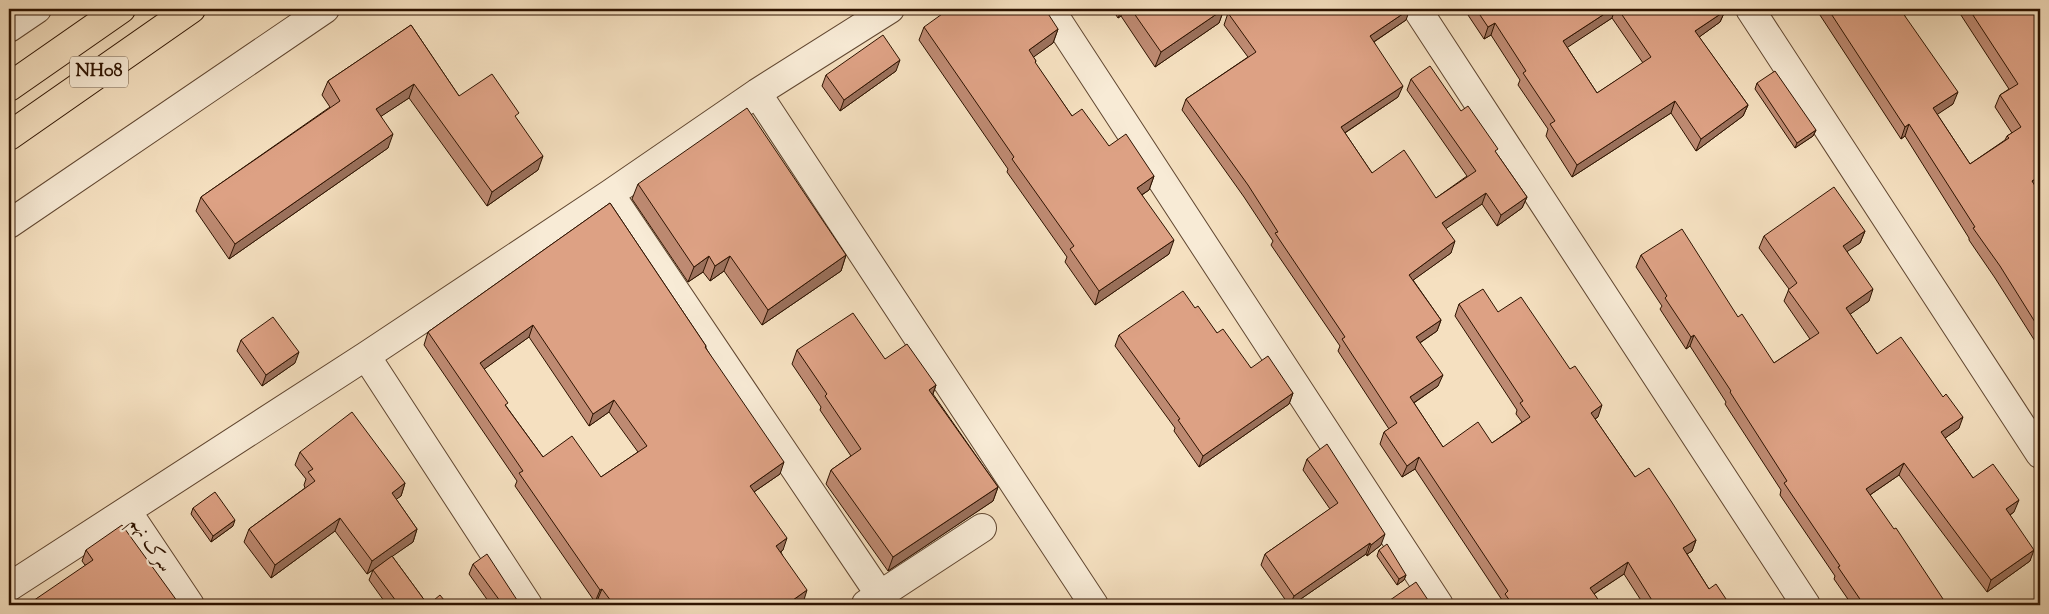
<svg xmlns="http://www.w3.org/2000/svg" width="2049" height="614" font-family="'Sorts Mill Goudy',Amiri,serif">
	<rect width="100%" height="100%" fill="#f5e0c0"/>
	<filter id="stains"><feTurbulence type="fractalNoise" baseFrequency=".004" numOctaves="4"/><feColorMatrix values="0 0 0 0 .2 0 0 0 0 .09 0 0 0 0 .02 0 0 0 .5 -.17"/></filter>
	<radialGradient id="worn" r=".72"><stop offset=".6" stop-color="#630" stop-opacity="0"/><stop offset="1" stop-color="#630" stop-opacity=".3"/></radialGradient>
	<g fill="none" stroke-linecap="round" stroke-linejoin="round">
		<defs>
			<path id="minor" d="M1050 9 1439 605
				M1417 9 1806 605
				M1750 9 2040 454
				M9 28 37 9
				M757 93 1094 605
				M610 194 880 595
				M9 224 325 9
				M366 356 528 605
				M127 511 190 605
				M9 587 366 356 610 194 757 93 890 9
				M866 604 982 528"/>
			<path id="highway" d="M9 87 121 9
				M9 136 191 9"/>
		</defs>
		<use href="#minor" stroke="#604630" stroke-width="30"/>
		<use href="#highway" stroke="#2e1300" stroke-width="30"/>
		<use href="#minor" stroke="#f8ebd6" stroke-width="28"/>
		<use href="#highway" stroke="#f5e0c0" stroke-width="28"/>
	</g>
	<path fill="#be8a72" stroke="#2e1300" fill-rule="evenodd" d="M1112 9H1224L1219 23 1155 67 1121 16 1118 18Z
		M1464 9H1723L1725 11 1720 22 1699 37 1748 105 1743 116 1696 151 1671 113 1572 177 1546 136 1548 129 1518 85 1520 80 1491 35 1484 39ZM1612 18 1643 63 1597 93 1567 47Z
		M1816 9H1914L1904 15 1953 104 1937 114 1970 164 2005 140 2007 136 2012 133 1995 107 2000 95 2009 89 1957 9H2040V185L2036 188 2040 194V349L1995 278 1969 240V238L1905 136 1901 139Z
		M1228 13 1406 20 1374 42 1398 97 1345 133 1372 173 1436 198 1467 176 1407 90 1411 79 1461 111 1497 154 1527 197 1522 208 1497 226 1482 204 1446 228 1451 253 1413 280 1441 320 1437 331 1420 343 1438 386 1414 403 1443 447 1492 443 1522 422 1516 414 1517 410 1455 316 1459 304 1498 312 1598 417 1595 419 1635 477 1696 540 1692 551 1687 554 1709 589 1730 605H1644L1624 574 1594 594 1602 605H1501L1502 600 1415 469 1402 477 1380 444 1384 432 1389 429 1338 351 1340 346 1271 245 1273 241 1244 197 1182 110 1186 99 1248 57 1224 25Z
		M411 25 459 96 517 119 538 170 487 206 409 98 381 116 388 148 229 259 196 211 201 197 330 107 322 95 328 81Z
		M924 27 1058 29 1053 43 1033 57 1036 61 1035 63 1072 116 1109 146 1154 176 1149 190 1142 195 1169 254 1095 305 1065 262 1067 257 1007 172 1008 169 919 40Z
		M896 71 840 111 822 86 826 75Z
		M1757 83 1816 130 1813 136 1795 148 1755 89Z
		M638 184 846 255 841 271 762 325 724 271 710 281 703 272 688 282 632 199Z
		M610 203 706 346V348L780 474 754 492 783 550 781 552 803 603 799 605H600L597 601 595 602 515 486 517 481 424 345 428 332ZM529 337 589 426 609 412 638 452 601 477 543 457 506 406 484 369Z
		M1865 231 1860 243 1847 251 1869 301 1850 314 1877 354 1959 428 1945 438 1973 478 2014 512 2010 515 2030 561 1987 592 1899 475 1870 495 1944 605H1852L1834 579 1835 576 1780 495 1781 490 1725 404 1726 402 1690 346 1686 349 1660 309 1662 306 1636 267 1641 255 1738 317 1774 363 1810 339 1784 301 1789 289 1759 248 1764 236Z
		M1195 308 1217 333 1251 368 1293 393 1289 404 1199 467 1174 431 1175 428 1115 346 1119 335Z
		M241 340 295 363 262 386 237 351Z
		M797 350 885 359 936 385 933 394 998 487 993 501 888 571 826 484 831 470 851 456 820 410 821 407 792 364Z
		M300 452 405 483 401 496 396 499 417 529 413 542 392 556 428 605H448H387L369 580 373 570 367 574 335 531 271 578 244 542 249 529 305 488 304 485 306 479 295 465Z
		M1307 459 1381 545 1367 556 1366 554 1292 605H1289L1261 565 1265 554 1330 509 1303 470Z
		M193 508 233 526 211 542 191 514Z
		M86 550 180 605 85 565 82 561Z
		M1379 550 1406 575 1404 580 1397 585 1377 556Z
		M473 564 519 603 522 605H491L469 574Z"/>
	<path fill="#9b715c" stroke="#2e1300" d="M1122 9H1123L1121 16 1118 18Z
		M1224 9 1219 23 1155 67 1161 52Z
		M1410 9 1406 20 1366 47 1370 36Z
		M1612 9H1615L1612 18 1559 53 1563 41Z
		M1900 9H1914L1896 21Z
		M1725 11 1720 22 1691 43 1695 31Z
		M1495 23 1491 35 1484 39 1488 27Z
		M1058 29 1053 43 1024 64 1029 50Z
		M900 60 896 71 840 111 844 100Z
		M414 84 409 98 371 123 376 109Z
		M1403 86 1398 97 1337 138 1341 127Z
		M1958 92 1953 104 1929 120 1933 108Z
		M1675 101 1671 113 1572 177 1577 165Z
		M1748 105 1743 116 1696 151 1701 139Z
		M1909 124 1905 136 1901 139 1905 127Z
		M1816 130 1813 136 1795 148 1797 143Z
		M393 134 388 148 229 259 235 244Z
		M543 156 538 170 487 206 492 192Z
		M1154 176 1149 190 1132 201 1137 188Z
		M2040 176V185L2028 193 2032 181Z
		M1486 193 1482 204 1438 234 1442 223Z
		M1527 197 1522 208 1497 226 1501 215Z
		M1865 231 1860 243 1839 257 1843 246Z
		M1174 240 1169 254 1095 305 1099 291Z
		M1455 241 1451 253 1405 286 1409 275Z
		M846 255 841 271 762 325 768 310Z
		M709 256 703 272 688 282 694 267Z
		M730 256 724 271 710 281 715 266Z
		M1873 289 1869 301 1842 320 1846 308Z
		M1441 320 1437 331 1412 348 1416 337Z
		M533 325 529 337 476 375 480 363Z
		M1694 335 1690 346 1686 349 1691 337Z
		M299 352 295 363 262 386 266 375Z
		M1443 375 1438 386 1406 408 1410 397Z
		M936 385 931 399 929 390Z
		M1293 393 1289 404 1199 467 1203 456Z
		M614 400 609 412 589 426 593 414Z
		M1602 405 1598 417 1587 424 1591 413Z
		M1963 417 1959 428 1937 444 1941 432Z
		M1419 457 1415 469 1402 477 1407 466Z
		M784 462 780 474 745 498 750 486Z
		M1904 463 1899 475 1861 501 1866 489Z
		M405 483 401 496 387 506 392 493Z
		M998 487 993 501 888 571 893 557Z
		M2019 500 2014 512 2001 521 2006 509Z
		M340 518 335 531 271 578 275 565Z
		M235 520 233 526 211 542 213 536Z
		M417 529 413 542 367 574 372 561Z
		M1385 534 1381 545 1367 556 1371 545Z
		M787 538 783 550 772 558 776 546Z
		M1696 540 1692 551 1679 559 1683 548Z
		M1370 543 1366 554 1292 605H1290L1294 596Z
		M2034 550 2030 561 1987 592 1991 580Z
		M1628 562 1624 574 1586 599 1590 588Z
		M1406 575 1404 580 1397 585 1399 579Z
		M602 589 597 601 595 602 600 590Z
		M807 590 803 603 799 605H786Z"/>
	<path fill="#dda184" stroke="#2e1300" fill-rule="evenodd" d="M949 9H1045L1058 29 1029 50 1036 61 1035 62 1072 116 1082 109 1109 146 1126 134 1154 176 1137 188 1174 240 1099 291 1070 249 1074 246 1012 159 1014 157 924 27Z
		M1131 9H1224L1161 52Z
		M1234 9H1410L1370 36 1403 86 1341 127 1372 173 1404 150 1436 198 1476 171 1411 79 1430 66 1461 111 1468 106 1498 149 1495 151 1527 197 1501 215 1486 193 1442 223 1455 241 1409 275 1441 320 1416 337 1443 375 1410 397 1443 447 1478 422 1492 443 1530 417 1520 403 1523 401 1459 304 1483 289 1498 312 1521 297 1570 369 1575 366 1602 405 1591 413 1635 477 1649 468 1671 501 1696 540 1683 548 1709 589 1716 584 1730 605H1655L1628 562 1590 588 1602 605H1513L1505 594 1508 591 1419 457 1407 466 1384 432 1397 423 1342 339 1345 337 1275 233 1278 232 1248 185 1186 99 1256 52 1228 13Z
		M1476 9H1612L1563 41 1597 93 1651 57 1618 9H1723L1725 11 1695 31 1748 105 1701 139 1675 101 1577 165 1550 124 1555 121 1523 73 1526 71 1495 23 1488 27Z
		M1828 9H1900L1958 92 1933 108 1970 164 2009 138 2007 136 2021 127 2000 95 2018 84 1969 9H2040V176L2032 181 2040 194V330L2000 266 1973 228 1975 227 1909 124 1905 127Z
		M411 25 459 96 492 74 519 113 515 116 543 156 492 192 414 84 376 109 393 134 235 244 201 197 340 101 328 81Z
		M883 35 900 60 844 100 826 75Z
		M1775 71 1816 130 1797 143 1757 83Z
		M747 108 846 255 768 310 730 256 715 266 709 256 694 267 638 184Z
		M1834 187 1865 231 1843 246 1873 289 1846 308 1877 354 1901 337 1943 397 1946 394 1963 417 1941 432 1973 478 1993 464 2019 500 2006 509 2034 550 1991 580 1904 463 1866 489 1894 529 1896 528 1945 602 1940 605H1864L1838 567 1840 566 1784 483 1787 481 1730 392 1731 391 1694 335 1691 337 1665 298 1667 296 1641 255 1682 229 1738 317 1742 314 1774 363 1819 333 1788 290 1797 283 1764 236Z
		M610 203 706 346 705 347 784 462 750 486 787 538 776 546 807 590 786 605H614L602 589 600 590 519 473 523 471 428 332ZM533 325 593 414 614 400 647 446 601 477 572 436 543 457 505 405 508 403 480 363Z
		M1183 291 1195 308 1198 306 1217 333 1223 329 1251 368 1268 356 1293 393 1203 456 1178 420 1180 419 1119 335Z
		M853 313 885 359 907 344 936 385 929 390 998 487 893 557 831 470 861 449 825 396 827 394 797 350Z
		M273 317 299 352 266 375 241 340Z
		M352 412 405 483 392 493 417 529 372 561 340 518 275 565 249 529 315 481 308 472 313 469 300 452Z
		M1327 444 1385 534 1371 545 1370 543 1294 596 1265 554 1338 503 1307 459Z
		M215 492 235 520 213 536 193 508Z
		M122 525 180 605H27L93 560 86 550Z
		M1387 544 1406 575 1399 579 1379 550Z
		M487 554 519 603 522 605H502H503L473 564Z
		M392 556 428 605 440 595 448 605H399L373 570Z
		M1416 582 1430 603 1432 605H1383Z"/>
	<g text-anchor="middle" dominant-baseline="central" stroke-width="4.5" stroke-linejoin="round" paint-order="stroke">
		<rect fill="#f8ebd6" stroke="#6b5440" stroke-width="1" x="70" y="56.5" width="58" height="31" rx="4"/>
		<g font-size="18" font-weight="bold" fill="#2e1300">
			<text x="99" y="72">NH08</text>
		</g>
		<g font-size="19" fill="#2e1300" stroke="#f8ebd6">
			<text transform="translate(150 545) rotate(57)">سرک نهم</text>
		</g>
	</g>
	<rect width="2049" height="614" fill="none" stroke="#f5e0c0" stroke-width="30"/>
	<rect x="10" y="10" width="2029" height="594" fill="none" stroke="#2e1300" stroke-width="2.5"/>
	<rect x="15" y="15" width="2019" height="584" fill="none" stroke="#2e1300"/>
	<rect width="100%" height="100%" filter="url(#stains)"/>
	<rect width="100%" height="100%" fill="url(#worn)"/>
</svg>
